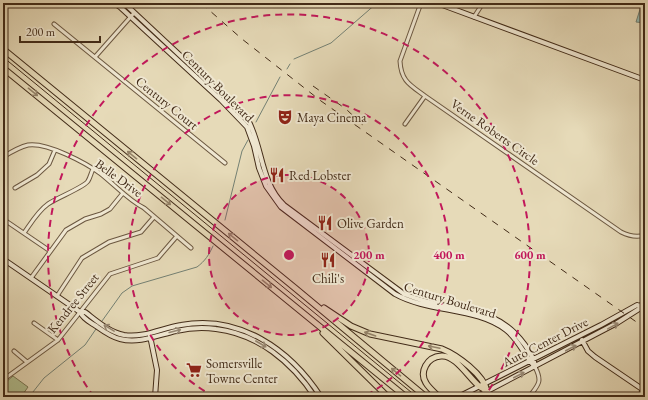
<svg xmlns="http://www.w3.org/2000/svg" width="648" height="400" font-family="'EB Garamond',serif">
	<rect width="100%" height="100%" fill="#e6dab8"/>
	<filter id="stains"><feTurbulence type="fractalNoise" baseFrequency=".005" numOctaves="4"/><feColorMatrix values="0 0 0 0 .2 0 0 0 0 .09 0 0 0 0 .02 0 0 0 .5 -.17"/></filter>
	<radialGradient id="worn" r=".72"><stop offset=".6" stop-color="#630" stop-opacity="0"/><stop offset="1" stop-color="#630" stop-opacity=".3"/></radialGradient>
	<path fill="#b2c091" stroke="#7a7654" d="M13 376 28 387 21 397H3V380L6 382Z"/>
	<path fill="#96bab1" stroke="#748174" d="M642 3H645V23L636 22Z"/>
	<g fill="none" stroke-linecap="round" stroke-linejoin="round">
		<path stroke="#748174" stroke-width="1" d="M294 59 331 43 377 3
			M287 69 290 64
			M256 122 280 77
			M225 220 242 151 248 140
			M102 321 122 293 132 286 197 267C205 261 209 255 213 246
			M29 397 44 378 85 345 96 329"/>
		<defs>
			<path id="street" d="M421 3 400 61C401 81 410 85 425 96L621 232C629 236 636 238 645 235
				M474 17 483 3
				M54 24 225 163
				M95 57 134 13
				M405 124 425 96
				M3 157C11 152 19 147 28 145 47 142 86 163 101 174 115 185 128 200 144 208L191 248
				M15 188 37 175 49 164 55 150
				M3 219 50 251
				M24 233C31 223 38 211 48 204 56 198 85 187 88 181 90 178 91 173 93 169
				M31 278 66 230 85 219 101 214 110 209 123 193
				M57 296 82 258 109 242 141 232 154 217
				M34 323 58 340
				M14 351 27 362
				M3 374 7 377 58 340 110 274 158 258 177 236
				M529 397C538 385 543 382 535 367
				M638 397 643 390"/>
			<path id="secondary" d="M114 3 120 7 221 100 247 127 254 146 259 168 266 186 281 207 395 294C429 313 477 307 506 330 519 340 524 355 535 367
				M124 3 247 118C263 146 260 182 284 205L404 294C419 300 435 304 451 307 483 313 505 317 525 345 530 352 534 358 535 366
				M437 3 645 80
				M3 259 80 312C83 319 90 322 96 326 103 331 111 337 120 339 139 344 158 335 176 331 189 328 203 327 216 329 258 334 292 362 315 397
				M80 312H85C97 321 109 332 124 335 144 338 162 328 181 325 239 314 290 349 321 397
				M150 336 157 370 155 397
				M582 340 588 351 595 357 645 391
				M458 397 601 325 637 305 640 306
				M476 397 617 323 639 309 640 306 645 302"/>
			<path id="highway" d="M3 49 295 288 426 397
				M3 68 406 397
				M324 308 351 326 370 334 442 349C457 355 484 375 487 391
				M323 333 388 397
				M439 397C435 393 429 388 426 383 419 372 427 357 441 356 455 354 469 378 479 386 481 388 485 389 487 391"/>
		</defs>
		<use href="#street" stroke="#6b5740" stroke-width="5"/>
		<use href="#secondary" stroke="#422b18" stroke-width="6"/>
		<use href="#highway" stroke="#422b18" stroke-width="7"/>
		<use href="#street" stroke="#efe7d1" stroke-width="3"/>
		<use href="#secondary" stroke="#efe7d1" stroke-width="4"/>
		<use href="#highway" stroke="#e6dab8" stroke-width="5"/>
		<path stroke="#422b18" stroke-width="1" d="M3 57 417 397"/>
		<path stroke="#422b18" stroke-width="1" stroke-dasharray="7 7" stroke-linecap="butt" d="M201 3 242 39 321 101 645 328
			M313 86 346 109 366 128"/>
	</g>
	<defs><path id="oneway-shaft" d="M-6 0H5M1.5-3L5.5 0L1.5 3" fill="none" stroke-width="1.6" stroke-linecap="round" stroke-linejoin="round"/></defs>
	<g stroke="#948268">
		<use href="#oneway-shaft" transform="translate(33 92) rotate(39)"/>
		<use href="#oneway-shaft" transform="translate(132 155) rotate(-141)"/>
		<use href="#oneway-shaft" transform="translate(166 201) rotate(39)"/>
		<use href="#oneway-shaft" transform="translate(233 237) rotate(-141)"/>
		<use href="#oneway-shaft" transform="translate(267 284) rotate(39)"/>
		<use href="#oneway-shaft" transform="translate(370 334) rotate(-161)"/>
		<use href="#oneway-shaft" transform="translate(434 347) rotate(-168)"/>
		<use href="#oneway-shaft" transform="translate(396 372) rotate(-140)"/>
	</g>
	<g stroke="#988974">
		<use href="#oneway-shaft" transform="translate(613 326) rotate(-29)"/>
		<use href="#oneway-shaft" transform="translate(109 328) rotate(-149)"/>
		<use href="#oneway-shaft" transform="translate(175 331) rotate(-14)"/>
		<use href="#oneway-shaft" transform="translate(261 344) rotate(30)"/>
		<use href="#oneway-shaft" transform="translate(571 348) rotate(-28)"/>
		<use href="#oneway-shaft" transform="translate(519 375) rotate(-27)"/>
	</g>
	<circle cx="289" cy="255" r="80" fill="#c2185b" fill-opacity=".12"/>
	<g fill="none" stroke="#c2185b" stroke-width="2" stroke-dasharray="7 5">
		<circle cx="289" cy="255" r="80"/>
		<path d="M215 397A160 160 0 1 1 363 397"/>
		<path d="M94 397A241 241 0 1 1 484 397"/>
	</g>
	<defs>
		<symbol id="theatre-bare" viewBox="-9 -9 18 18"><path d="M-5-5.5Q0-4 5-5.5V0Q5 5 0 6Q-5 5-5 0ZM-3.3-2.5H-1v1.5H-3.3ZM1-2.5H3.3v1.5H1ZM-2.8 1Q0 5.5 2.8 1Z" fill="#8f2418" stroke="#efe7d1" stroke-width="2.5" paint-order="stroke"/></symbol>
		<symbol id="restaurant-bare" viewBox="-9 -9 18 18"><path d="M-5-6h1v4h1v-4h1v4h1v-4h1v5L-1.5 .5V6h-2V.5L-5-1ZM5-6V6H3V1.5H1.5Q1.5-4 5-6Z" fill="#8f2418" stroke="#efe7d1" stroke-width="2.5" paint-order="stroke"/></symbol>
		<symbol id="supermarket-bare" viewBox="-9 -9 18 18"><path d="M-6-5.5h2.5l.6 2H6L4.5 2H-2.5L-4.4-4H-6ZM-1.5 3.2a1.3 1.3 0 1 0 .1 0ZM3 3.2a1.3 1.3 0 1 0 .1 0Z" fill="#8f2418" stroke="#efe7d1" stroke-width="2.5" paint-order="stroke"/></symbol>
	</defs>
	<g fill-rule="evenodd">
		<use href="#theatre-bare" x="274" y="106" width="22" height="22"/>
		<use href="#restaurant-bare" x="266" y="164" width="22" height="22"/>
		<use href="#restaurant-bare" x="314" y="212" width="22" height="22"/>
		<use href="#restaurant-bare" x="317" y="249" width="22" height="22"/>
		<use href="#supermarket-bare" x="183" y="359" width="22" height="22"/>
	</g>
	<g text-anchor="middle" dominant-baseline="central" stroke-width="4" stroke-linejoin="round" paint-order="stroke">
		<g font-size="13" fill="#422b18" stroke="#efe7d1">
			<text transform="translate(218 86) rotate(45)">Century Boulevard</text>
			<text transform="translate(167 103) rotate(39)">Century Court</text>
			<text transform="translate(495 132) rotate(35)">Verne Roberts Circle</text>
			<text transform="translate(119 178) rotate(36)">Belle Drive</text>
			<text transform="translate(450 300) rotate(17)">Century Boulevard</text>
			<text transform="translate(73 303) rotate(-51)">Kendree Street</text>
			<text transform="translate(545 342) rotate(-27)">Auto Center Drive</text>
		</g>
		<g font-size="13" fill="#422b18" stroke="#efe7d1" text-anchor="start">
			<text x="297" y="117">Maya Cinema</text>
			<text x="289" y="175">Red Lobster</text>
			<text x="337" y="223">Olive Garden</text>
			<text x="328" y="278" text-anchor="middle">Chili's</text>
			<text x="206" y="363">Somersville<tspan x="206" dy="15">Towne Center</tspan></text>
		</g>
	</g>
	<circle cx="289" cy="255" r="6" fill="#c2185b" stroke="#efe7d1" stroke-width="2"/>
	<g font-size="12" text-anchor="middle" font-weight="bold" fill="#c2185b" stroke="#efe7d1" stroke-width="4" stroke-linejoin="round" paint-order="stroke">
		<text x="369" y="259">200 m</text>
		<text x="449" y="259">400 m</text>
		<text x="530" y="259">600 m</text>
	</g>
	<rect width="648" height="400" fill="none" stroke="#e6dab8" stroke-width="16"/>
	<rect x="4" y="4" width="640" height="392" fill="none" stroke="#422b18" stroke-width="2"/>
	<rect x="8" y="8" width="632" height="384" fill="none" stroke="#422b18"/>
	<path d="M20 36v6h80v-6" fill="none" stroke="#422b18" stroke-width="2"/>
	<text x="26" y="36" font-size="12" fill="#422b18" stroke="#efe7d1" stroke-width="3" paint-order="stroke">200 m</text>
	<rect width="100%" height="100%" filter="url(#stains)"/>
	<rect width="100%" height="100%" fill="url(#worn)"/>
</svg>
